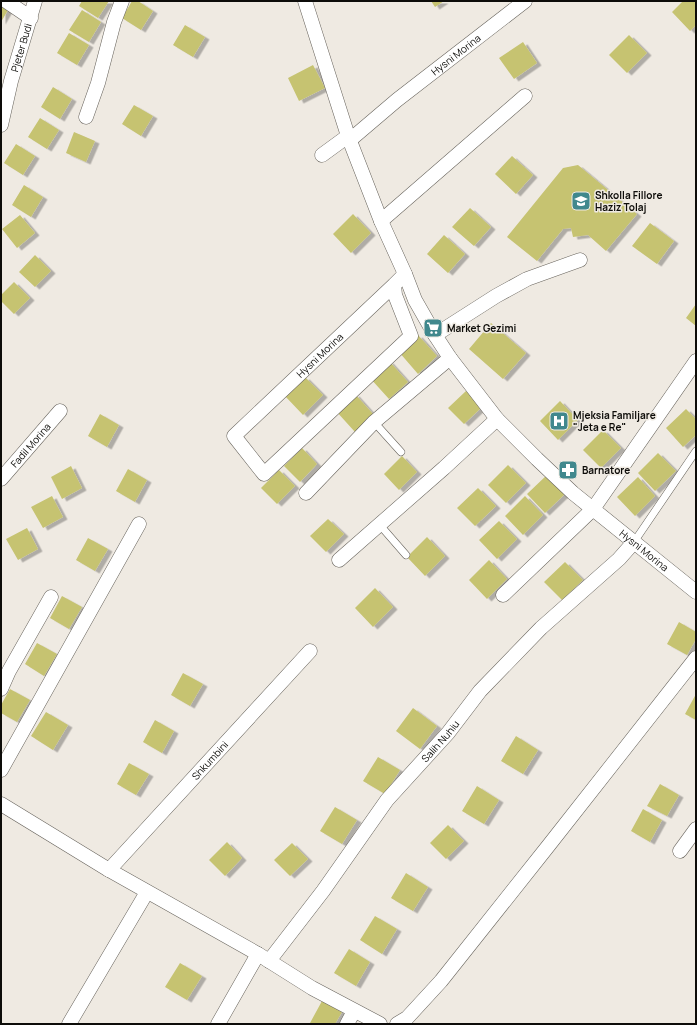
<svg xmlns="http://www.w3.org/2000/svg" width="697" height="1025" font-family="Manrope,sans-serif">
	<defs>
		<filter id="shadow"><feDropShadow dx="4.5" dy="2.5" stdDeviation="0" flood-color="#0004"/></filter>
	</defs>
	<rect width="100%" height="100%" fill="#efeae2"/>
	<path fill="#c6c371" filter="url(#shadow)" d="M82 1H109L98 18 79 6Z
		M132 1H138L153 11 141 30 122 18Z
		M431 1H444L435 7Z
		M683 1H696V25L690 31 672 12Z
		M1 6 8 10 1 22Z
		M82 10 101 22 89 42 69 30Z
		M185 25 205 37 193 57 173 45Z
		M69 33 89 45 77 65 57 53Z
		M629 35 647 53 627 73 609 55Z
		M523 42 537 63 514 79 499 58Z
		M313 65 325 88 299 101 288 78Z
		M53 87 72 99 60 119 41 107Z
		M134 105 153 116 141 136 122 124Z
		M40 118 59 130 47 149 28 137Z
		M74 132 95 141 86 162 66 153Z
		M16 144 35 156 23 175 4 163Z
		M512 156 533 175 516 194 495 174Z
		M578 165 637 214 606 251 588 235 573 237 571 228 563 229 537 261 507 237 563 168Z
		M24 185 43 197 31 217 12 205Z
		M470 208 491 227 474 246 452 227Z
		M353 214 371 233 351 253 333 234Z
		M20 215 35 233 17 248 2 229Z
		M650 223 674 241 657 264 632 246Z
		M444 235 465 254 448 273 427 254Z
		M35 255 51 271 35 287 19 272Z
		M14 282 30 298 14 314 1 301V295Z
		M696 304V326L686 318Z
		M491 323 526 353 503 379 469 349Z
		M418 335 437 356 418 374 399 352Z
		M389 361 408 382 389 399 370 378Z
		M305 377 323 395 303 415 285 396Z
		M466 391 482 407 464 424 448 408Z
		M355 394 374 415 355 432 336 411Z
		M560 401 578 420 558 440 540 421Z
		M686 409 696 419V435L683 447 666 428Z
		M100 414 119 425 107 447 88 436Z
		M603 430 621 448 601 468 583 450Z
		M302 448 317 464 300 482 284 466Z
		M658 453 676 471 655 491 638 473Z
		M402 456 417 472 399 490 384 474Z
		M508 465 526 483 506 503 488 485Z
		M71 466 82 488 62 499 51 477Z
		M128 469 147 480 135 502 116 491Z
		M279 470 295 486 277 504 261 488Z
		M548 474 566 493 545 513 527 494Z
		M638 477 655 496 635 516 617 497Z
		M478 488 496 506 475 526 457 508Z
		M52 496 63 517 43 528 31 507Z
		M525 496 543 515 523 535 505 516Z
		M328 519 344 534 326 552 310 536Z
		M499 521 517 539 497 559 479 540Z
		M27 528 38 549 18 560 6 539Z
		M427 537 445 556 425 576 407 557Z
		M88 538 108 549 95 571 76 560Z
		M489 560 507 579 487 599 469 580Z
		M565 562 583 580 562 600 544 582Z
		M375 588 393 607 373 627 355 608Z
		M62 596 82 607 69 629 50 618Z
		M679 622 696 632V639L687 655 667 644Z
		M37 643 57 654 44 676 25 664Z
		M183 673 203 684 190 706 171 695Z
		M10 689 30 700 17 722 1 713V705Z
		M696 694V720L685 714Z
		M413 708 437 726 420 749 396 731Z
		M46 712 68 725 53 750 31 736Z
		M155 720 174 731 162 753 143 742Z
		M516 736 538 750 523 774 501 761Z
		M378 757 400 770 385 794 363 781Z
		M129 763 149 774 136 795 117 784Z
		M660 784 679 795 667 816 647 806Z
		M477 786 499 800 484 824 462 811Z
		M335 807 357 820 342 844 320 831Z
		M643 809 662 820 650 842 631 831Z
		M448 825 464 841 446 859 430 843Z
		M227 842 242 858 225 876 209 860Z
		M292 843 308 859 290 876 274 860Z
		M406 873 428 887 413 911 391 898Z
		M375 916 397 929 382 954 360 940Z
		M349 949 370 962 356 986 334 973Z
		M180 963 202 976 187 1000 165 987Z
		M322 1001 342 1012 335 1024H312L310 1023Z"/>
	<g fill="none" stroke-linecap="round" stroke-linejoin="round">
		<defs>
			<path id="lane" d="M374 422 401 452
				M379 524 406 555
				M634 542 696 451"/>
			<g id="street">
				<path d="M6 1 31 18"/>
				<path id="s1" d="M305 1 348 136 381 221 405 274 415 300 435 335 450 358 497 419 537 459 573 493 696 592"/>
				<path d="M86 117 98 83 114 22 122 1"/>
				<path id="s2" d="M1 125 11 81 35 1"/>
				<path id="s3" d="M350 140 397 100 525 1"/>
				<path d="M322 155 348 136"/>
				<path d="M381 221 525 96"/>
				<path id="s4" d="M394 285 395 295 411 336 264 474 234 436 394 285 405 274"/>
				<path d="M435 335 496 296 527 279 580 260"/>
				<path id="s5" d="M1 479 60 411"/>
				<path d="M306 493 374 422 450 358"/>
				<path d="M339 560 444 468 497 419"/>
				<path d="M503 595 593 509 696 361"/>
				<path d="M1 689 9 671 51 597"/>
				<path d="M1 770 139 524"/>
				<path d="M1 804 109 870 258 954 312 988 380 1024"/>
				<path d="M680 851 696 829"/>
				<path id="s6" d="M109 870 310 651"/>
				<path id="s7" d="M269 961 323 891 387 800 448 733 480 691 541 628 619 559 634 542"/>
				<path d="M69 1024 147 892"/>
				<path d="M218 1024 258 954"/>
				<path d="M347 1024 354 1011"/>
				<path d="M397 1024 407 1018 441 981 549 845 696 658"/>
			</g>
		</defs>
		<use href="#lane" stroke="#68645d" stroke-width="8"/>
		<use href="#street" stroke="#68645d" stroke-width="15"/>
		<use href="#lane" stroke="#fff" stroke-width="7"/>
		<use href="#street" stroke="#fff" stroke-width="14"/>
	</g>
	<defs>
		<symbol id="school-square" viewBox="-11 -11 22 22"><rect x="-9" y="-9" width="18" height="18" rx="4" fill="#40888d" stroke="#efeae2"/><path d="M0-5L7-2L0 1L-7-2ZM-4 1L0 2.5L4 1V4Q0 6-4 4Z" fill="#fff"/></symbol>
		<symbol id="supermarket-square" viewBox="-11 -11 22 22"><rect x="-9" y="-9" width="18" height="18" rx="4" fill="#40888d" stroke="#efeae2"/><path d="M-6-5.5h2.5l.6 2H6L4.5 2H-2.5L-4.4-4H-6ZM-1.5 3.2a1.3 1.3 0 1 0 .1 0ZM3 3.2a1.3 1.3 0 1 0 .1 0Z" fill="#fff"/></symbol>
		<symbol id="hospital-square" viewBox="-11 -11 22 22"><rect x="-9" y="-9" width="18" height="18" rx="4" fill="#40888d" stroke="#efeae2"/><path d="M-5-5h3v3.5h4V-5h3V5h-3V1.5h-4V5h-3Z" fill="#fff"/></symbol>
		<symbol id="pharmacy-square" viewBox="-11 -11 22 22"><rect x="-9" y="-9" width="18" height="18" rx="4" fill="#40888d" stroke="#efeae2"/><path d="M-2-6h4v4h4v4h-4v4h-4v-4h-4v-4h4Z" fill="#fff"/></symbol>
	</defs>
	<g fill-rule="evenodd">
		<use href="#school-square" x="570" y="190" width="22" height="22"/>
		<use href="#supermarket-square" x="422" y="317" width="22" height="22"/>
		<use href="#hospital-square" x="548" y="410" width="22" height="22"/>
		<use href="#pharmacy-square" x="557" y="459" width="22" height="22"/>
	</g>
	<g text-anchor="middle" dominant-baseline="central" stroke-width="3" stroke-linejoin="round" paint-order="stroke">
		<g font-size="10" fill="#0d0c09" stroke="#efeae2">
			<text stroke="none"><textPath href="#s2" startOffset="80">Pjeter Budi</textPath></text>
			<text stroke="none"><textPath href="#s3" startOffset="136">Hysni Morina</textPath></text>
			<text stroke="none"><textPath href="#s4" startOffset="422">Hysni Morina</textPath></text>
			<text stroke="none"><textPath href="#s5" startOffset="45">Fadil Morina</textPath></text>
			<text stroke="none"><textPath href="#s1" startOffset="661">Hysni Morina</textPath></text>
			<text stroke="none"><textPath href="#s7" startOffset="279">Salih Nuhiu</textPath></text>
			<text stroke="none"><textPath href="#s6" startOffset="149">Shkumbini</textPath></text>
		</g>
		<g font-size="10" font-weight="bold" fill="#0d0c09" stroke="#efeae2" text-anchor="start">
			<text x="595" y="195">Shkolla Fillore<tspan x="595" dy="12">Haziz Tolaj</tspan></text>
			<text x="447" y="328">Market Gezimi</text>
			<text x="573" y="415">Mjeksia Familjare<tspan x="573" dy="12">"Jeta e Re"</tspan></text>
			<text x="582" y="470">Barnatore</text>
		</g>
	</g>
	<rect width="697" height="1025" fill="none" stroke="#0d0c09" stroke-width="4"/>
</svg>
